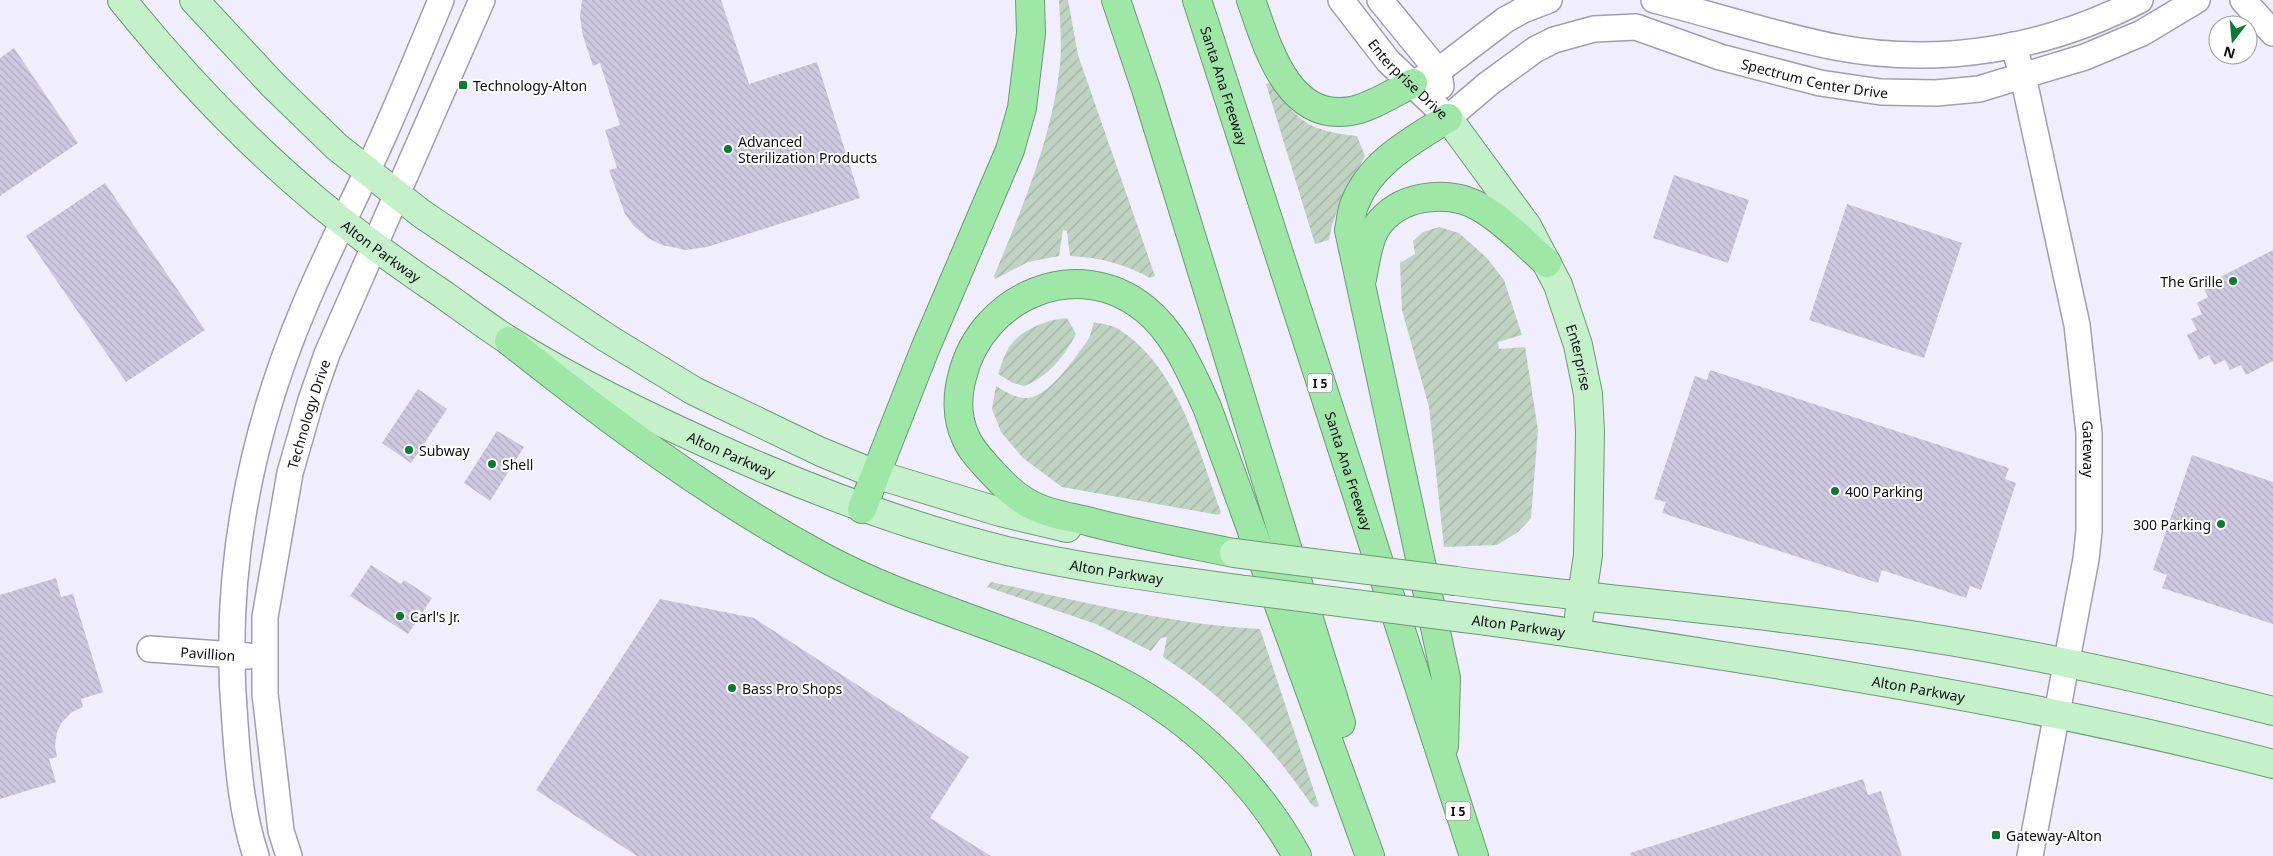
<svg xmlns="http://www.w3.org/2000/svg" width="2273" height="856" font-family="'Noto Sans',sans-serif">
	<defs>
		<pattern id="garden-furrows" width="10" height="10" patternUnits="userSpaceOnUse" patternTransform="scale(1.25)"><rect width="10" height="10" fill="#c0d2c2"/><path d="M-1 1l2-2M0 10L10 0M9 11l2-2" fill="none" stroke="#a4b3a6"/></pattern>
		<pattern id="building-back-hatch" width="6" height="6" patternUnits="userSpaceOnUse" patternTransform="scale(1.25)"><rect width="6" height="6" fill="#cec9e0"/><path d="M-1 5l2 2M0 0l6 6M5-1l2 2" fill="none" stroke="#b0abbf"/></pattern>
	</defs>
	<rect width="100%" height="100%" fill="#f0edfc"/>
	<path fill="url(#garden-furrows)" d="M1059 0H1068L1078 55 1155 276 1150 278C1124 264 1100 257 1070 256L1067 231 1063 230 1059 256 1028 262 995 279 994 276C1022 209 1052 138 1060 65 1062 44 1060 21 1059 0Z
		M1270 83C1298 122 1309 131 1357 136L1365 156C1350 183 1334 209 1329 240L1315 244 1266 84Z
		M1439 227 1459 233 1487 258 1504 280 1522 335 1498 342 1499 349 1525 347 1538 430 1531 518 1518 532 1497 545 1444 547 1429 407 1402 310 1400 263 1415 254 1413 241 1423 232Z
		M1067 318 1076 334C1064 357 1048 377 1024 386L1013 383 998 374C1002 363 1005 351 1013 342 1025 328 1050 319 1067 318Z
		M1094 322C1102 324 1113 325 1120 330 1179 369 1198 449 1221 512L1219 515 1062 487 1023 458 1001 432 992 409 996 386C1006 392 1017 399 1028 398 1050 396 1076 356 1088 340 1091 336 1092 327 1094 322Z
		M991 582C1080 601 1169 624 1260 629L1319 806 1315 807 1311 804C1268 742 1227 698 1163 657L1167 637 1161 638 1151 651 1096 624 987 587Z"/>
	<path fill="url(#building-back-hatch)" d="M582 0H721L749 84 817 62 860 198 707 247 685 250 677 248 662 245 648 238 634 226 625 214 609 170 617 168 605 130 620 125 600 63 593 66 583 36 580 17Z
		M14 48 78 143 0 196V58Z
		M1674 175 1749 200 1728 263 1653 238Z
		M105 183 205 330 126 382 26 236Z
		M1847 204 1962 243 1924 358 1809 320Z
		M2273 250V361L2246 375 2241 365 2230 370 2225 360 2214 365 2209 355 2199 360 2187 335 2197 330 2191 319 2202 314 2197 303 2208 297 2203 286Z
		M1710 370 2009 468 2005 479 2016 483 1981 590 1970 586 1966 598 1882 570 1878 583 1662 513 1666 502 1654 499 1695 376 1707 380Z
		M418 389 447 409 411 463 382 443Z
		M497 431 524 447 490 501 464 483Z
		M2192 455 2273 482V624L2162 588 2167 575 2153 570Z
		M371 565 401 584 404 580 432 598 408 634 350 596Z
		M56 578 61 597 73 594 103 692 81 699 83 707 72 712 62 722 57 732 55 745 57 757 49 759 56 782 0 799V595Z
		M660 599 754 618 969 757 930 818 991 856H637L536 790Z
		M1863 779 1868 795 1881 791 1902 856H1631L1630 853Z"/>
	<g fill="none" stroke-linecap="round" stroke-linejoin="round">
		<defs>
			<g id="minor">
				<path id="s1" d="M1341 0 1388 61 1448 118"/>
				<path d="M1380 0 1438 71 1441 86"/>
				<path d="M1654 0C1715 15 1774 35 1835 47 1939 67 2046 49 2140 0"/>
				<path d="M2243 0 2273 33"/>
				<path id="s2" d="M2013 45 2023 76 2077 325 2089 433V531L2086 559 2030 856"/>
				<path d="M1413 83 1438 71 1505 20 1523 10 1549 0"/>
				<path id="s3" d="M1448 118 1488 84 1536 49 1554 40 1594 29 1636 27 1720 57 1820 83 1881 92 1936 93 1979 89 2085 57 2142 33 2197 0"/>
				<path id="s4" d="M150 649 248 656"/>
				<path d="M256 856C242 814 238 767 235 723 222 577 248 439 305 305 329 248 358 193 383 137 403 92 422 46 441 0"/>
				<path id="s5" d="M289 856 281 831 265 694V617L290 473 311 400 327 354 482 0"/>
			</g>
			<g id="major">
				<path id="s6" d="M122 0C181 73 246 142 318 202 358 235 401 266 444 295 465 310 486 326 508 340 580 385 658 422 735 456 824 495 913 528 1007 551 1086 569 1165 579 1245 590"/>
				<path d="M194 0 273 85 337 147 422 214 607 338 694 391 821 452 875 474 1000 512 1067 528"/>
				<path id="s7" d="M1448 118 1527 226 1558 285 1578 345 1588 394 1590 431 1588 555 1579 616"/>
				<path d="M1456 581C1593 599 1732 610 1869 629 2005 647 2140 677 2273 711"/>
				<path id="s8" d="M1464 618C1568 631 1671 648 1775 664 1942 691 2109 721 2273 764"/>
			</g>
			<g id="highway">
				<path d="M1116 0 1146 89 1341 723"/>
				<path id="s9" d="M1197 0 1474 856"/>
				<path d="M1251 0C1267 45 1287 122 1351 111 1370 108 1395 92 1413 83"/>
				<path d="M1362 279C1366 260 1368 235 1381 221 1405 193 1453 190 1483 209 1507 224 1527 245 1547 263"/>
				<path d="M509 341C607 419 710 496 821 556 918 609 1029 631 1126 685 1197 724 1258 785 1297 856"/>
				<path d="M862 509 925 349 1010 150 1022 108 1031 33 1030 0"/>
				<path d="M1234 553C1185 543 1135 534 1087 521 1066 516 1044 513 1026 502 1011 493 1001 482 989 469 980 459 970 449 965 436 957 418 957 396 962 377 981 296 1078 254 1145 309 1176 334 1191 373 1207 407L1370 856"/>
				<path d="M1444 746 1446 678 1349 230C1351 222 1351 211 1355 203 1371 162 1412 141 1448 118"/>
			</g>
		</defs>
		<use href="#minor" stroke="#a29db3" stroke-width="28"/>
		<use href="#major" stroke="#6c9a74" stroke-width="30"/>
		<use href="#highway" stroke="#6c9a74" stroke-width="30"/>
		<use href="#minor" stroke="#fff" stroke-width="25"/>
		<use href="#major" stroke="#c5f1ca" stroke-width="28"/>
		<use href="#highway" stroke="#9ee7a7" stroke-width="28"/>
		<defs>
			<path id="major-bridge" d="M1234 553 1456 581
				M1245 590 1464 618"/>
		</defs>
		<use href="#major-bridge" stroke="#6c9a74" stroke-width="30" stroke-linecap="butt"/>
		<use href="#major-bridge" stroke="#c5f1ca" stroke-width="28"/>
	</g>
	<g fill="#0c7b30" stroke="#fff" stroke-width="2">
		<rect x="458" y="80" width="10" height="10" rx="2.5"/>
		<circle cx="728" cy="149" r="5"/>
		<circle cx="2233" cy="281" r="5"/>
		<circle cx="409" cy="450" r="5"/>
		<circle cx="492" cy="464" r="5"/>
		<circle cx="1835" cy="491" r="5"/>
		<circle cx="2221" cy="524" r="5"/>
		<circle cx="400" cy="616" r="5"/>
		<circle cx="732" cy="688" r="5"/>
		<rect x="1991" y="830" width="10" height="10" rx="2.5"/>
	</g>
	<g text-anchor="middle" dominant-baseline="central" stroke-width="4" stroke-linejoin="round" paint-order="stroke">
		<g fill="#fff" stroke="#56555a" stroke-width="1">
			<rect x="1307.5" y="373.5" width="25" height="19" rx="4"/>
			<rect x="1445.5" y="801.5" width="25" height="19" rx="4"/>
		</g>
		<g font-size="12" font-weight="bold" fill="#0e0c14">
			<text x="1320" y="383">I 5</text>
			<text x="1458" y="811">I 5</text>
		</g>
		<g font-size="14" fill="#0e0c14" stroke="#fff">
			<text stroke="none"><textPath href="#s1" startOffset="104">Enterprise Drive</textPath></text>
			<text stroke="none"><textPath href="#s3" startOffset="402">Spectrum Center Drive</textPath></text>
			<text stroke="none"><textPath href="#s9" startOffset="90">Santa Ana Freeway</textPath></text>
			<text stroke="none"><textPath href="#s6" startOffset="362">Alton Parkway</textPath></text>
			<text stroke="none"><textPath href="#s7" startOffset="276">Enterprise</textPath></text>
			<text stroke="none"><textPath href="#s5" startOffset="449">Technology Drive</textPath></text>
			<text stroke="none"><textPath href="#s2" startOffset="412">Gateway</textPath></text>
			<text stroke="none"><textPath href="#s6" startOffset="768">Alton Parkway</textPath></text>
			<text stroke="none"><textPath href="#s9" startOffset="495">Santa Ana Freeway</textPath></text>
			<text stroke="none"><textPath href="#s6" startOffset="1172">Alton Parkway</textPath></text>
			<text stroke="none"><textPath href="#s8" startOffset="55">Alton Parkway</textPath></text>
			<text stroke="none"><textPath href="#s4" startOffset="58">Pavillion</textPath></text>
			<text stroke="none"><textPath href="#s8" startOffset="460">Alton Parkway</textPath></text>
		</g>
		<g font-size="14" fill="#0e0c14" stroke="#fff" text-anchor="start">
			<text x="473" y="85">Technology-Alton</text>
			<text x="738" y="141">Advanced<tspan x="738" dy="16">Sterilization Products</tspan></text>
			<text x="2223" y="281" text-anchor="end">The Grille</text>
			<text x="419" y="450">Subway</text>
			<text x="502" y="464">Shell</text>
			<text x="1845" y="491">400 Parking</text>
			<text x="2211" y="524" text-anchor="end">300 Parking</text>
			<text x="410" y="616">Carl's Jr.</text>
			<text x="742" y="688">Bass Pro Shops</text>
			<text x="2006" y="835">Gateway-Alton</text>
		</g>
	</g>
	<g transform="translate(2233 40) rotate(196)"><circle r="24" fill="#ffffff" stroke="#9f9ea1"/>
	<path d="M0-4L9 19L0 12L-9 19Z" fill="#0c7b30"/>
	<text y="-8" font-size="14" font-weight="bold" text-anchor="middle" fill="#0e0c14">N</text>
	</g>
</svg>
